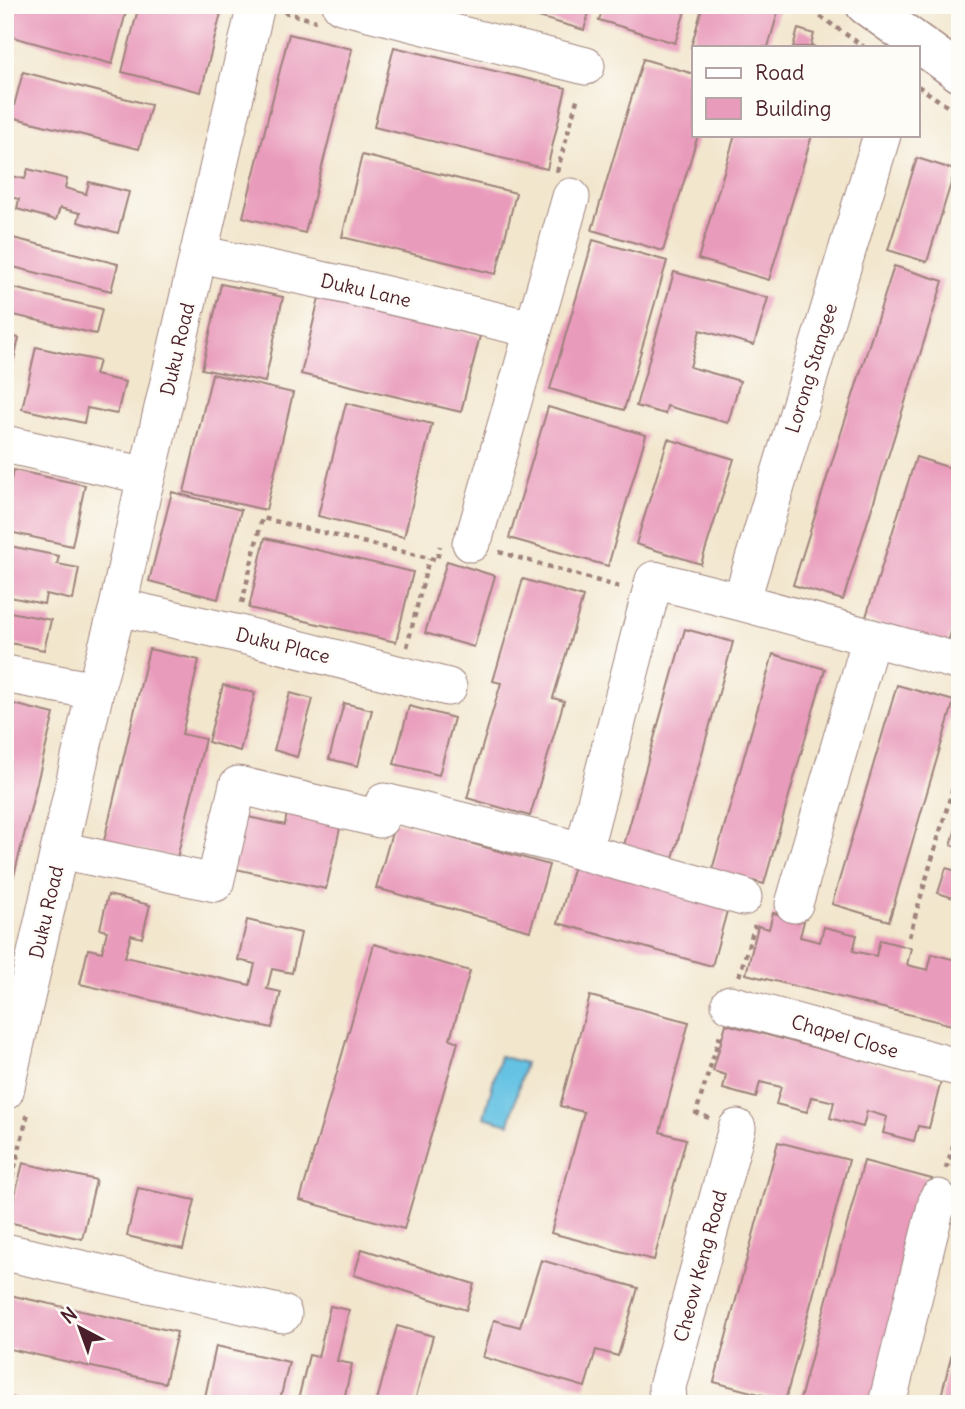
<svg xmlns="http://www.w3.org/2000/svg" width="965" height="1409" font-family="Delius,sans-serif">
	<rect width="100%" height="100%" fill="#fdfcf7"/>
	<filter id="ink" filterUnits="userSpaceOnUse"><feTurbulence type="fractalNoise" baseFrequency=".0143" numOctaves="2"/><feDisplacementMap in="SourceGraphic" scale="14" xChannelSelector="R" yChannelSelector="G"/><feConvolveMatrix kernelMatrix="1 2 1 2 8 2 1 2 1" color-interpolation-filters="sRGB"/></filter>
	<filter id="wash" filterUnits="userSpaceOnUse"><feTurbulence type="fractalNoise" baseFrequency=".00686" numOctaves="4" result="noise"/><feDisplacementMap in="SourceGraphic" scale="28" xChannelSelector="R" yChannelSelector="G"/><feGaussianBlur stdDeviation="1.57" result="paint"/><feColorMatrix in="noise" values="0 0 0 0 0 0 0 0 0 0 0 0 0 0 0 0 0 1.4 0 .05"/><feComposite in="paint" operator="in"/></filter>
	<g filter="url(#wash)">
		<rect width="100%" height="100%" fill="#f2e6cd"/>
		<path fill="#65c2e3" stroke="#587087" stroke-width="2" d="M500 1056 525 1063 509 1124 484 1117Z"/>
		<g id="blocks">
			<path fill="#e99bbb" d="M5 5H128L112 64 5 35Z
				M139 5H223L201 92 122 72Z
				M497 5H591L584 30Z
				M604 5H687L675 43 599 20Z
				M703 5H780L768 47H691Z
				M798 29 814 34 811 45 815 47H793Z
				M289 34 352 49 305 233 243 217Z
				M394 47 566 88 547 169 374 127Z
				M643 59 694 74V135H698L663 251 592 230Z
				M23 72 151 105 139 149 11 117Z
				M735 135H812L769 280 698 259Z
				M362 155 516 193 496 274 342 237Z
				M917 158 955 170 927 262 888 250Z
				M5 165 14 167 11 176 25 179 28 169 67 179 65 188 86 194 89 182 129 192 118 233 78 222 80 213 60 208 56 220 17 209 19 199 5 196Z
				M5 236 118 264 111 291 5 265Z
				M593 240 667 261 624 410 550 389Z
				M894 266 943 281 843 600 793 585Z
				M674 272 768 298 754 345 700 330 690 367 740 381 728 423 667 406 665 414 636 406Z
				M221 284 283 297 265 382 202 369Z
				M5 286 102 309 96 334 5 313Z
				M319 298 480 336 461 412 301 374Z
				M5 335 19 338 6 393H5Z
				M36 347 99 361 95 375 125 382 117 414 87 408 84 423 22 409Z
				M212 374 293 393 266 510 184 492Z
				M346 403 432 424 404 537 318 516Z
				M548 407 646 435 608 566 509 538Z
				M668 439 734 459 701 564 636 544Z
				M916 457 960 471V603L947 645 865 620Z
				M13 470 85 485 72 546 5 531V508Z
				M172 492 241 510 218 599 149 581Z
				M265 538 413 572 396 642 249 608Z
				M5 545 59 556 57 564 79 568 73 600 46 594 44 604 5 596Z
				M447 561 495 576 474 647 425 633Z
				M523 579 583 597 553 698 564 701 530 816 467 798 501 683 493 681Z
				M5 611 51 620 44 650 5 642Z
				M685 629 733 642 673 858 624 845Z
				M149 649 199 660 182 734 205 739 177 858 104 841Z
				M773 654 825 669 764 884 712 870Z
				M223 685 255 693 240 751 208 742Z
				M897 685 954 701 889 921 832 904Z
				M290 693 313 699 297 757 274 750Z
				M5 702 54 714 6 908H5Z
				M344 703 372 710 358 766 329 759Z
				M409 706 454 718 439 775 394 764Z
				M287 812 341 824 326 889 227 867 239 815 285 825Z
				M959 818H960V847L951 845Z
				M395 822 549 865 530 931 376 888Z
				M576 858 730 900 712 966 558 923Z
				M946 868 960 872V900L938 893Z
				M108 895 150 905 142 938 131 935 125 957 250 985 255 964 238 960 247 920 301 933 292 973 272 969 267 989 281 992 272 1028 80 984 88 949 102 952 107 931 100 929Z
				M773 913 804 921 800 937 820 942 824 927 857 935 853 951 876 956 880 940 911 948 907 965 928 970 932 954 960 961V1027L746 974 758 926 769 929Z
				M374 944 470 971 450 1039 458 1042 404 1229 300 1200Z
				M590 996 689 1022 660 1132 686 1139 654 1260 551 1233 584 1112 560 1106Z
				M726 1024 941 1081 929 1128 918 1126 914 1141 883 1133 887 1117 867 1111 863 1127 830 1118 834 1102 822 1099 811 1097 807 1112 776 1104 781 1087 760 1082 756 1098 723 1089 726 1075 713 1071Z
				M778 1142 849 1160 785 1401 714 1382Z
				M959 1145H960V1168L953 1166Z
				M864 1161 932 1179 872 1404H804L799 1403Z
				M23 1163 96 1180 82 1239 8 1222Z
				M138 1188 195 1200 183 1249 127 1236Z
				M362 1249 474 1284 466 1310 354 1275Z
				M541 1260 638 1288 618 1356 596 1350 585 1387 483 1357 494 1320 520 1327Z
				M5 1294 177 1332 165 1383 5 1348Z
				M330 1306 349 1310 337 1361 352 1364 343 1404H297L309 1355 318 1357Z
				M397 1326 433 1336 414 1404H376Z
				M959 1327 960 1404H939L949 1365Z
				M216 1346 289 1362 279 1404H235L205 1397Z
				M5 1396 34 1403V1404H5Z"/>
		</g>
	</g>
	<g filter="url(#ink)">
		<use href="#blocks" fill-opacity="0" stroke="#9e827c" stroke-width="2"/>
		<g fill="none" stroke-linecap="round" stroke-linejoin="round">
			<defs>
				<path id="minor" d="M341 5 586 66
					M199 254 340 284 532 329
					M5 444 147 476
					M471 543 475 535 571 197
					M741 602 882 135
					M118 607 235 633 448 687
					M5 674 95 691
					M60 850 215 883 238 785 380 819 384 802 556 844 743 897
					M583 852 654 580 741 602 960 662
					M794 904 871 638
					M730 1004 960 1068
					M5 1091 95 691 118 607 142 494 150 464 256 5
					M5 1252 283 1314
					M670 1404 668 1402 667 1387 737 1128
					M887 1404 938 1198"/>
				<path id="highway" d="M865 5 960 73"/>
			</defs>
			<use href="#minor" stroke="#9e827c" stroke-width="39"/>
			<use href="#highway" stroke="#9e827c" stroke-width="41"/>
			<path stroke="#9e827c" stroke-width="4.5" stroke-dasharray="5 5" stroke-linecap="butt" d="M804 5 864 47
				M284 12 316 21
				M918 86 960 115
				M557 172 578 96
				M499 552 619 587 622 586
				M242 603 262 518 437 560 440 546
				M407 647 429 558
				M909 937 960 764
				M739 976 755 925
				M709 1118 696 1113 721 1032
				M946 1169 960 1123
				M5 1207 28 1113"/>
			<use href="#minor" stroke="#fff" stroke-width="37"/>
			<use href="#highway" stroke="#fff" stroke-width="38"/>
		</g>
	</g>
	<g text-anchor="middle" dominant-baseline="central" stroke-width="5" stroke-linejoin="round" paint-order="stroke">
		<g font-size="19" fill="#4a1f2b" stroke="#fdfcf7">
			<text transform="translate(366 290) rotate(13)">Duku Lane</text>
			<text transform="translate(177 349) rotate(-77)">Duku Road</text>
			<text transform="translate(811 368) rotate(-73)">Lorong Stangee</text>
			<text transform="translate(283 645) rotate(14)">Duku Place</text>
			<text transform="translate(46 912) rotate(-77)">Duku Road</text>
			<text transform="translate(845 1036) rotate(16)">Chapel Close</text>
			<text transform="translate(700 1266) rotate(-75)">Cheow Keng Road</text>
		</g>
	</g>
	<rect width="965" height="1409" fill="none" stroke="#fdfcf7" stroke-width="28"/>
	<rect x="692" y="46" width="228" height="91" fill="#fdfcf7" stroke="#b5a4a5" stroke-width="2"/>
	<rect x="706" y="68" width="35" height="10" fill="#ffffff" stroke="#b5a4a5" stroke-width="2"/>
	<text x="755" y="80" font-size="21" fill="#4a1f2b">Road</text>
	<rect x="706" y="98" width="35" height="21" fill="#e99bbb" stroke="#b5a4a5" stroke-width="2"/>
	<text x="755" y="116" font-size="21" fill="#4a1f2b">Building</text>
	<g transform="translate(80 1328) rotate(319)" stroke="#fdfcf7" stroke-width="5" paint-order="stroke">
	<path d="M0-5L12 26L0 18L-12 26Z" fill="#4a1f2b"/>
	<text y="-10" font-size="19" font-weight="bold" text-anchor="middle" fill="#4a1f2b">N</text>
	</g>
</svg>
